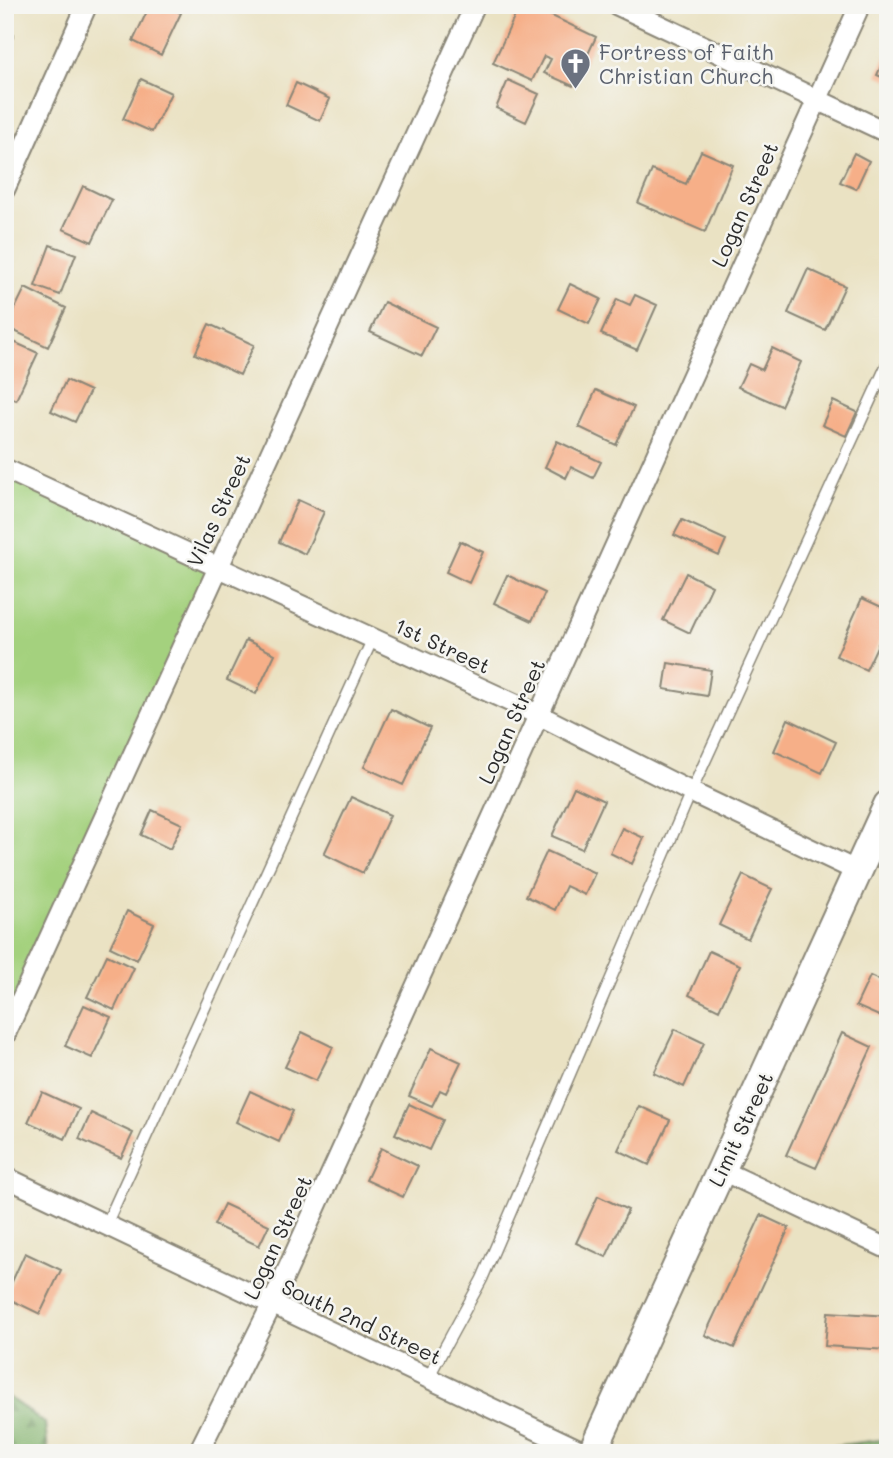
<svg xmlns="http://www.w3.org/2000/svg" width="893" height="1458" font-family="Mali,sans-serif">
	<defs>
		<pattern id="forest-firs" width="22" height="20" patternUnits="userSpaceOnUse" patternTransform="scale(1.75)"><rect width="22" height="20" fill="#83b36d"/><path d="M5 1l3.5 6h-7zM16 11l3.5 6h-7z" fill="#6b925a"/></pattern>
	</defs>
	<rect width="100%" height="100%" fill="#f6f6f2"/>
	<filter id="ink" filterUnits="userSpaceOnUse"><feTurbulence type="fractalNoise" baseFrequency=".0143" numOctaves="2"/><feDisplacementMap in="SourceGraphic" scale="14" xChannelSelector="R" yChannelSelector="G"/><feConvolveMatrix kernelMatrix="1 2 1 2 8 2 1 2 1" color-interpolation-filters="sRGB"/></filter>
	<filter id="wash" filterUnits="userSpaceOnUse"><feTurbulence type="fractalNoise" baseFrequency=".00686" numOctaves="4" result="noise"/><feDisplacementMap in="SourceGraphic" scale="28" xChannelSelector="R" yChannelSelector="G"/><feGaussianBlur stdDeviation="1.57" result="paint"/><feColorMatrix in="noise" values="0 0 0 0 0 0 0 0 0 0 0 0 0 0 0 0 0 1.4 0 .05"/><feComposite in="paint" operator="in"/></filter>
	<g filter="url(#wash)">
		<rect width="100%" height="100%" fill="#eae2c3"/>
		<path fill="url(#forest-firs)" stroke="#576f4c" stroke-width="2" d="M5 1395 45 1423 48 1453H5Z
			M888 1439V1453H778Z"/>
		<path fill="#a4d17e" stroke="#687e54" stroke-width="2" d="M5 469 217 567 5 1035Z"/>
		<g id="blocks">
			<path fill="#f6af88" d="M150 5H165L181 13 161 55 133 41Z
				M520 5H529L596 37 573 86 544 73 551 59 544 56 532 81 493 63Z
				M776 5H796L793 13Z
				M5 31 14 35 5 54Z
				M888 51V80L877 75Z
				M141 79 171 93 152 132 123 119Z
				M508 80 539 94 526 122 496 108Z
				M296 83 330 99 320 121 286 105Z
				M701 151 733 165 705 232 638 203 652 170 686 184Z
				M854 153 869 161 856 189 840 182Z
				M83 186 112 200 92 242 63 229Z
				M50 245 76 254 60 295 35 286Z
				M808 269 845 286 825 330 788 313Z
				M570 284 601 299 589 324 558 309Z
				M25 288 66 308 48 347 6 327Z
				M635 295 657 305 637 350 601 334 617 299 630 305Z
				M384 302 436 327 422 356 370 332Z
				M209 324 254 345 240 375 195 354Z
				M5 338 38 353 16 400 5 395Z
				M772 348 801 362 781 406 738 387 749 364 762 370Z
				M66 380 90 391 75 422 51 411Z
				M596 390 634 407 616 445 579 427Z
				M833 401 857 412 846 436 822 425Z
				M557 441 601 462 593 478 571 467 566 478 545 467Z
				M298 500 324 512 305 554 279 542Z
				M682 520 726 540 719 556 674 535Z
				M460 541 483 552 469 583 446 572Z
				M686 573 712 586 690 633 663 620Z
				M507 575 545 593 532 621 494 603Z
				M862 598 888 610V623L866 670 836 656Z
				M246 640 275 654 256 694 227 680Z
				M668 663 711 670 707 696 664 689Z
				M391 709 430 728 403 785 364 767Z
				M788 719 836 742 822 773 774 751Z
				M574 787 604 801 582 849 552 836Z
				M351 797 390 815 363 873 324 854Z
				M152 810 182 824 170 849 141 835Z
				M622 828 644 838 632 864 610 853Z
				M547 851 595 873 585 895 566 886 555 910 526 896Z
				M743 875 772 889 748 939 719 925Z
				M127 911 154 924 137 960 110 947Z
				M709 951 740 965 719 1010 689 995Z
				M107 955 134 968 114 1010 87 997Z
				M870 976 888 984V1020L856 1006Z
				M84 1005 111 1017 92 1058 65 1046Z
				M675 1029 704 1043 684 1087 654 1073Z
				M302 1032 333 1047 316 1081 285 1067Z
				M842 1033 872 1047 816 1168 786 1155Z
				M431 1048 461 1062 446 1093 440 1090 432 1106 409 1096Z
				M250 1091 293 1111 279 1142 236 1122Z
				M42 1092 79 1109 65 1139 28 1122Z
				M409 1104 443 1120 429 1150 395 1134Z
				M639 1106 670 1120 649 1165 618 1150Z
				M91 1113 133 1133 121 1158 79 1139Z
				M381 1148 418 1166 403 1197 366 1180Z
				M598 1196 628 1210 606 1257 576 1243Z
				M224 1204 269 1225 259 1246 214 1225Z
				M761 1215 789 1228 734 1348 705 1335Z
				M25 1253 61 1270 40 1314 5 1297Z
				M828 1312 888 1316V1350L825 1346Z"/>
		</g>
	</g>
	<g filter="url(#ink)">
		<use href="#blocks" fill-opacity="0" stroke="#8a8677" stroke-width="2"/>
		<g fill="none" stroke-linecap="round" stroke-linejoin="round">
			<defs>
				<path id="lane" d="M106 1225 373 638
					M428 1378 482 1279 691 792 888 362"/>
				<path id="street" d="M617 5 888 133
					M5 189 87 5
					M5 469 539 715 691 792 857 871
					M5 1035 475 5
					M721 1170 888 1249
					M5 1177 586 1453
					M198 1453 272 1304 860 5"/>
				<path id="secondary" d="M592 1453 888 805"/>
			</defs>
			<use href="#lane" stroke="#8a8677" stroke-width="13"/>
			<use href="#street" stroke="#8a8677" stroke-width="23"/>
			<use href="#secondary" stroke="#8a8677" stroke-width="32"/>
			<use href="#lane" stroke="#fff" stroke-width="10"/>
			<use href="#street" stroke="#fff" stroke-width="19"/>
			<use href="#secondary" stroke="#fff" stroke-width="28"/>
		</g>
	</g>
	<defs>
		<symbol id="church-pin" viewBox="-11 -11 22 30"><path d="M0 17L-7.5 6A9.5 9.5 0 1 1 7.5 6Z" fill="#6b7280" stroke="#f6f6f2"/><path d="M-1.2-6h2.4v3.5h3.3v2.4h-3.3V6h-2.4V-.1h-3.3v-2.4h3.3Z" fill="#fff"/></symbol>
	</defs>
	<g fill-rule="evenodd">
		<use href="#church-pin" x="558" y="46" width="35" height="47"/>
	</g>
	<g text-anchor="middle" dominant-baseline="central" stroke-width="5" stroke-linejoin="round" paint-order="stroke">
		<g font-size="21" fill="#5b616d" stroke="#f6f6f2" text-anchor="start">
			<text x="599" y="51">Fortress of Faith<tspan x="599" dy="24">Christian Church</tspan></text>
		</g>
		<g font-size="21" fill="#2b2b2b" stroke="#f6f6f2">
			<text transform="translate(744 204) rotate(-66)">Logan Street</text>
			<text transform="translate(218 510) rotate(-65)">Vilas Street</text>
			<text transform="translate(443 645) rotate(25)">1st Street</text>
			<text transform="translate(511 721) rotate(-66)">Logan Street</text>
			<text transform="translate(740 1129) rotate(-65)">Limit Street</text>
			<text transform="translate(277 1237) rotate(-65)">Logan Street</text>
			<text transform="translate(362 1321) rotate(25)">South 2nd Street</text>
		</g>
	</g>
	<rect width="893" height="1458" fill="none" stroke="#f6f6f2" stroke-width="28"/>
</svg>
